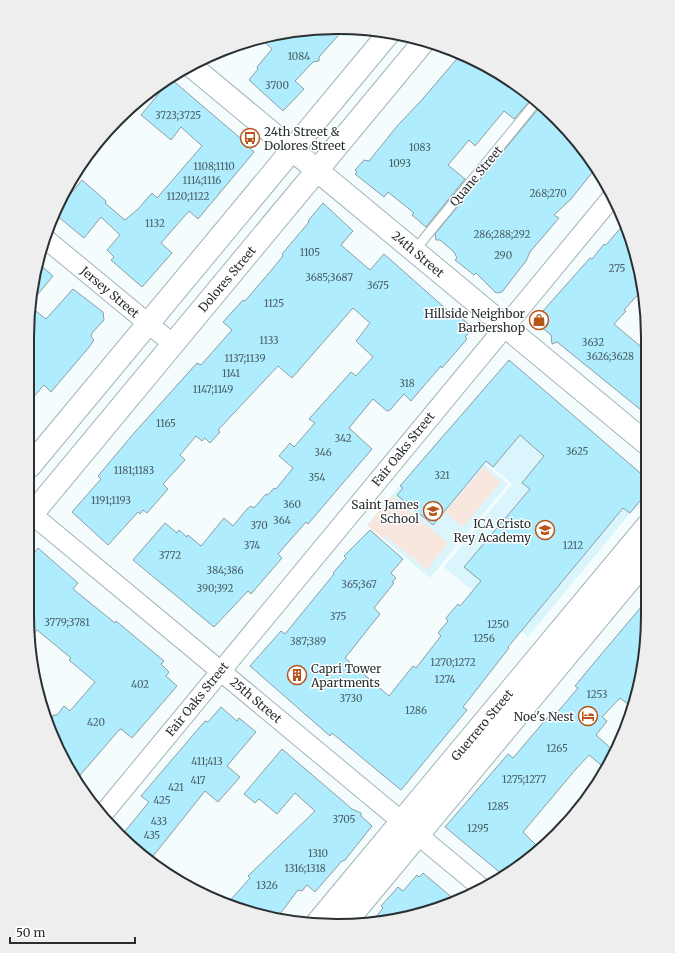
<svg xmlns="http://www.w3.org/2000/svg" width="675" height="953" font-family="Merriweather,serif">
	<rect width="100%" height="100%" fill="#f5fcfe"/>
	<path fill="#daf5fc" d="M509 360 646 478V494L528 637 444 567 512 484 449 430Z
		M446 431 508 484 430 578 367 525Z"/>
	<path fill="#f8e7df" d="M484 467 501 482 463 527 445 512Z
		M392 496 448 543 427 570 385 536 383 539 367 525Z"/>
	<path fill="#afedfe" stroke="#8c9da1" d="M345 28 319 57V61L313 62 295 81 304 89 283 111 249 80 258 69 257 67 272 49 260 38 297 30Z
		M461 54 475 59 520 87 516 91 529 102 514 119 504 111 475 146 469 140 448 165 465 179 426 227 412 215 414 213 388 192 384 197 355 174 357 172 355 170 364 160 369 161 398 125 420 102Z
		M171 79 239 137 254 152 198 219 189 211 161 243 172 253 142 287 111 260 114 257 107 250 120 235 101 217 84 238 56 215 59 208 82 180 106 201 105 203 125 220 138 209 152 193 157 198 202 146 181 127 171 140 141 115Z
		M542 107 571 133 595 169 571 199 554 215 559 218 530 252 526 261 502 292 496 293 476 273 474 275 455 260 457 258 454 252 440 240H436L435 234 538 109 539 110Z
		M323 203 353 231 341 245 370 270 384 254 454 316 456 314 471 326 470 328 472 330 465 337 467 339 442 368 441 366 411 401 404 394 390 410 387 411 373 399 349 428 372 449 308 524 306 522 278 554 282 558 251 594 248 591 214 627 133 560 165 523 177 533 179 530 187 537 188 535 201 546 224 518 233 526 247 509 251 506 254 508 266 494 268 495 274 488 276 489 293 468 279 456 290 443 294 447 315 423 309 419 351 372 356 376 373 357 356 341 370 323 353 308 292 378 278 366 218 430 220 432 210 443 205 438 202 441 196 436 180 455 185 460 163 484 168 489 147 513 143 510 140 514 138 512 108 545 72 512 101 479 98 476 135 432 197 363 201 365 232 330 223 322 243 300 245 301 269 273 283 256 282 254 309 222 308 221Z
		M623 225 643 289 624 310 626 311 614 324 646 351V414L557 342 552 344 551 335 534 321 590 258 592 259 604 244 606 245Z
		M38 263 53 276 33 300V277Z
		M73 289 103 312 104 320 92 333 91 337 94 340 90 346 51 392 44 385 31 400 32 308 46 319Z
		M509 360 646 478V494L630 513 623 508 508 647 509 648 463 707 467 710 401 790 332 733 330 736 250 666 281 631 285 634 334 574 333 573 346 558 344 556 370 530 403 559 391 573 396 578 392 582 394 583 374 608 380 614 345 658 389 696 413 666 416 668 441 636 438 633 448 621 446 618 458 604 460 606 481 581 464 567 530 489 522 483 544 456 520 435 493 467 486 461 433 525 397 495 403 488 400 486Z
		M38 548 78 583 73 589 115 623 116 621 164 661 161 664 169 672 166 676 177 686 132 738 121 729 119 730 76 780 51 726 53 715H57L64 706 70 711 95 682 69 660 71 658 37 630 30 638 27 616 28 560Z
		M647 600V636L638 695 629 705 620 698 602 717 607 721 596 735 616 753 606 769 589 755 576 769 523 832 541 850 503 875 445 827 508 754 513 758 553 711 556 713 561 708 578 688 575 686 588 670Z
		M221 707 237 721 239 718 256 732 227 766 240 777 218 802 205 791 150 860 133 849 121 836 149 802 141 796 205 721 208 722Z
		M282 749 352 809 361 813V816L372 826 345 860 342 861 315 892 307 885 302 891 298 890 277 918 227 904 250 878 248 876 315 811 295 793 277 814 259 799 255 803 244 794Z
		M423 873 455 900 378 923H371L383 908 381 906 398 887 403 891 417 875 419 877Z"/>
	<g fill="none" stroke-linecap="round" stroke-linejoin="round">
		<defs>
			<path id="lane" d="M414 251 537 101"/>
			<path id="street" d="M47 240 173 344
				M29 512 483 889
				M103 814 613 196"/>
			<path id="secondary" d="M190 65 646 443
				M30 466 389 33
				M29 518 425 40
				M317 923 647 526
				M345 923 647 559"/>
		</defs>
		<use href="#lane" stroke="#a3b4b8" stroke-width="11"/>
		<use href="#street" stroke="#a3b4b8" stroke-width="21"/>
		<use href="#secondary" stroke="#a3b4b8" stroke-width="24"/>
		<use href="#lane" stroke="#fff" stroke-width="9"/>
		<use href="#street" stroke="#fff" stroke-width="19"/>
		<use href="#secondary" stroke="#fff" stroke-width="22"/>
	</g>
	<defs>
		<symbol id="bus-ring" viewBox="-11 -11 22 22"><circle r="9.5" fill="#fff" stroke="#b6541a" stroke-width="1.5"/><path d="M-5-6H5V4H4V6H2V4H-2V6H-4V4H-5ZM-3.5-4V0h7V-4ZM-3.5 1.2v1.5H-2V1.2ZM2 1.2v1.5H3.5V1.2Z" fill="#b6541a"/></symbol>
		<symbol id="shop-ring" viewBox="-11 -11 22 22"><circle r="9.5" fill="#fff" stroke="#b6541a" stroke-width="1.5"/><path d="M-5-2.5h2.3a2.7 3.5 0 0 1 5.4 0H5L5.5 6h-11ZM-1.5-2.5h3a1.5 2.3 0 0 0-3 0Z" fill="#b6541a"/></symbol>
		<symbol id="school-ring" viewBox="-11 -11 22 22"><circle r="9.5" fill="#fff" stroke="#b6541a" stroke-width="1.5"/><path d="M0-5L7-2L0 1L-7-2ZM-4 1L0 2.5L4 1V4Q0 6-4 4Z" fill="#b6541a"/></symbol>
		<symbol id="building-ring" viewBox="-11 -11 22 22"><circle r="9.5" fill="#fff" stroke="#b6541a" stroke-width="1.5"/><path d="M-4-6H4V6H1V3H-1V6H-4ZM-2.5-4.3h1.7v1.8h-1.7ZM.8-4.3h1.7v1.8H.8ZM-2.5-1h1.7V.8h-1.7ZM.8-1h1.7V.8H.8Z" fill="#b6541a"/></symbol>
		<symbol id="hotel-ring" viewBox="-11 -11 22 22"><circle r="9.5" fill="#fff" stroke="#b6541a" stroke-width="1.5"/><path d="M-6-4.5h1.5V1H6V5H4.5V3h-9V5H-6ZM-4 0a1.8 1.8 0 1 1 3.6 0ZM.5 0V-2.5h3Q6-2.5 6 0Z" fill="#b6541a"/></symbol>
	</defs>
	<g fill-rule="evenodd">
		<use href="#bus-ring" x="239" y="127" width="22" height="22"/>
		<use href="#shop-ring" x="528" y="309" width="22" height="22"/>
		<use href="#school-ring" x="422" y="500" width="22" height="22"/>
		<use href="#school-ring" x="534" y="519" width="22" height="22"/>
		<use href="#building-ring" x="286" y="664" width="22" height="22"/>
		<use href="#hotel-ring" x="577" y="705" width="22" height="22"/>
	</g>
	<g text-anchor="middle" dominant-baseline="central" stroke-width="3" stroke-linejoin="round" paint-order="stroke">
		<g font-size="10" fill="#4b5f65">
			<text x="299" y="56">1084</text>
			<text x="277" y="85">3700</text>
			<text x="178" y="115">3723;3725</text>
			<text x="420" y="147">1083</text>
			<text x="400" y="163">1093</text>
			<text x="214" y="166">1108;1110</text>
			<text x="202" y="180">1114;1116</text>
			<text x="548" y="193">268;270</text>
			<text x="188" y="196">1120;1122</text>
			<text x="155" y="223">1132</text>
			<text x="502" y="234">286;288;292</text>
			<text x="310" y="252">1105</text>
			<text x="503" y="255">290</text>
			<text x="617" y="268">275</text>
			<text x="329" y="277">3685;3687</text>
			<text x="378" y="285">3675</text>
			<text x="274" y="303">1125</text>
			<text x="269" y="340">1133</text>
			<text x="593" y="342">3632</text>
			<text x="610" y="356">3626;3628</text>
			<text x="245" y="358">1137;1139</text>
			<text x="231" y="373">1141</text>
			<text x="407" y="383">318</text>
			<text x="213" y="389">1147;1149</text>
			<text x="166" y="423">1165</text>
			<text x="343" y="438">342</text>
			<text x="577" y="451">3625</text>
			<text x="323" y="452">346</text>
			<text x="134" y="470">1181;1183</text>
			<text x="442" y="475">321</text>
			<text x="317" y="477">354</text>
			<text x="111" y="500">1191;1193</text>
			<text x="292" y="504">360</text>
			<text x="282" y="520">364</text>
			<text x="259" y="525">370</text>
			<text x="252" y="545">374</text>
			<text x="573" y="545">1212</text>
			<text x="170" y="555">3772</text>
			<text x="225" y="570">384;386</text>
			<text x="359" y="584">365;367</text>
			<text x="215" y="588">390;392</text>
			<text x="338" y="616">375</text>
			<text x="67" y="622">3779;3781</text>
			<text x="498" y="624">1250</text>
			<text x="484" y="638">1256</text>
			<text x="308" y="641">387;389</text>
			<text x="453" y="662">1270;1272</text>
			<text x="445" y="679">1274</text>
			<text x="140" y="684">402</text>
			<text x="597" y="694">1253</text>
			<text x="351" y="698">3730</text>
			<text x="416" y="710">1286</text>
			<text x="96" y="722">420</text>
			<text x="557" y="748">1265</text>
			<text x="207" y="761">411;413</text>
			<text x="524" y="779">1275;1277</text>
			<text x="198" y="780">417</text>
			<text x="176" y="787">421</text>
			<text x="162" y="800">425</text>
			<text x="498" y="806">1285</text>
			<text x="344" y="819">3705</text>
			<text x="159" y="821">433</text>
			<text x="478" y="828">1295</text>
			<text x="152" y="835">435</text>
			<text x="318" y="853">1310</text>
			<text x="305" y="868">1316;1318</text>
			<text x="267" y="885">1326</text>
		</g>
		<g font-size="12" fill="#2a3032" stroke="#fff" text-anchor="end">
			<text x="264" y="131" text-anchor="start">24th Street &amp;<tspan x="264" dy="14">Dolores Street</tspan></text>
			<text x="525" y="313">Hillside Neighbor<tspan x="525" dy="14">Barbershop</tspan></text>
			<text x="419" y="504">Saint James<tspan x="419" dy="14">School</tspan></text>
			<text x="531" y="523">ICA Cristo<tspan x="531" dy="14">Rey Academy</tspan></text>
			<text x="311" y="668" text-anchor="start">Capri Tower<tspan x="311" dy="14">Apartments</tspan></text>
			<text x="574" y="716">Noe's Nest</text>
		</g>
		<g font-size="12" fill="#2a3032" stroke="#fff">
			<text transform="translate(476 176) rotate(-50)">Quane Street</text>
			<text transform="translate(418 254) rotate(40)">24th Street</text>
			<text transform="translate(227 279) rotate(-50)">Dolores Street</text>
			<text transform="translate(110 292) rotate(40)">Jersey Street</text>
			<text transform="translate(403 449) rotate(-51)">Fair Oaks Street</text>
			<text transform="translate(197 699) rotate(-51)">Fair Oaks Street</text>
			<text transform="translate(256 700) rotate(40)">25th Street</text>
			<text transform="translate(482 725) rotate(-50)">Guerrero Street</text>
		</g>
	</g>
	<path d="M0 0H675V953H0ZM337 34H338A303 303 0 0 1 641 337V616A303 303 0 0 1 338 919H337A303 303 0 0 1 34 616V337A303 303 0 0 1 337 34Z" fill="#eeeeef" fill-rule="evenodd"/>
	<path fill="none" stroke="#2a3032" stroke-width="2" d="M337 34H338A303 303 0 0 1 641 337V616A303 303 0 0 1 338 919H337A303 303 0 0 1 34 616V337A303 303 0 0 1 337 34Z"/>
	<path d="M10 937v6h125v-6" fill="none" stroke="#2a3032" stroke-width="2"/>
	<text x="16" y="937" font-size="12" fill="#2a3032" stroke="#ffffff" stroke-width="3" paint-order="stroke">50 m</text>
</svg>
